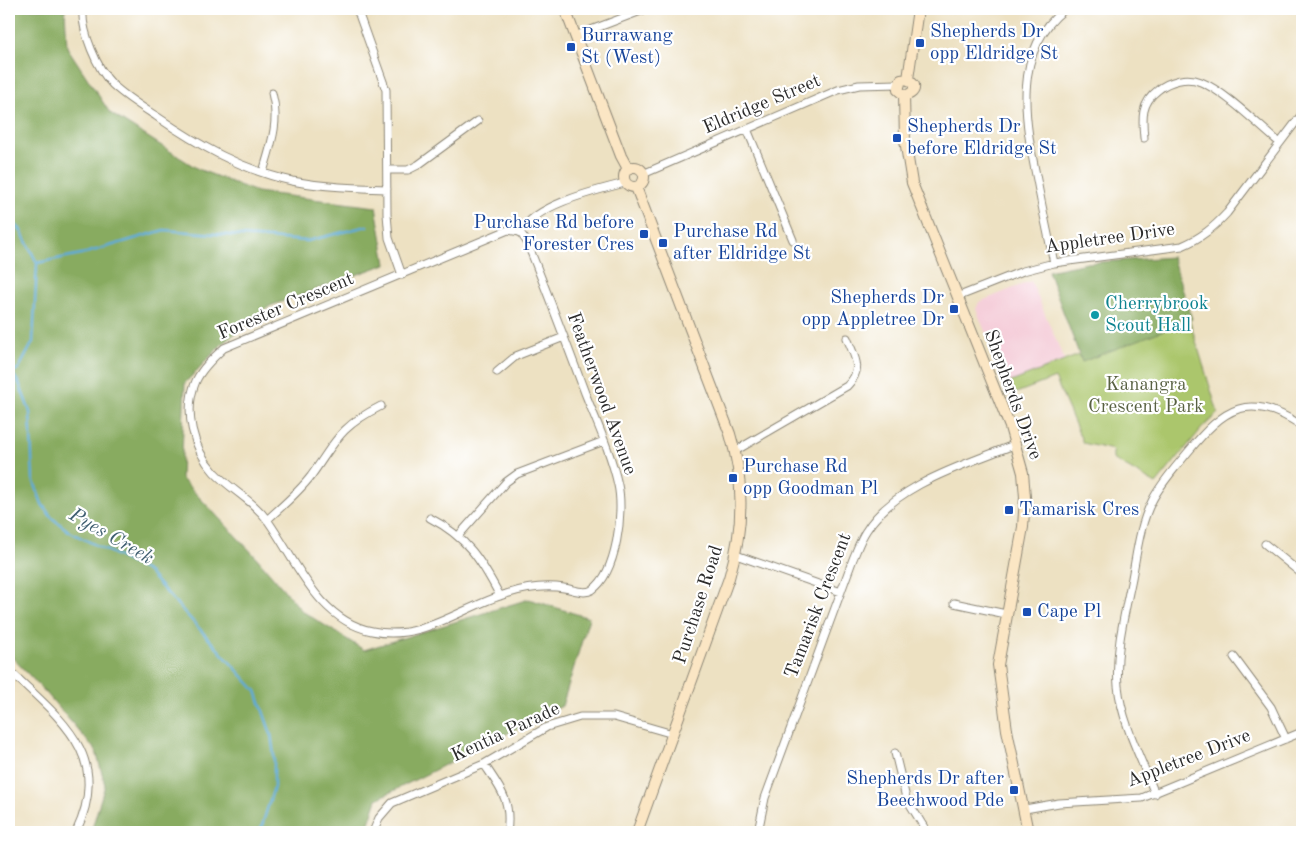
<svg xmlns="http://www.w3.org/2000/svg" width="1311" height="841" font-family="'Old Standard TT',serif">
	<rect width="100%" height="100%" fill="#fff"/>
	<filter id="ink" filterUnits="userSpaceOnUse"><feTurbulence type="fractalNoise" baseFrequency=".02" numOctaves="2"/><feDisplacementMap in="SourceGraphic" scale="10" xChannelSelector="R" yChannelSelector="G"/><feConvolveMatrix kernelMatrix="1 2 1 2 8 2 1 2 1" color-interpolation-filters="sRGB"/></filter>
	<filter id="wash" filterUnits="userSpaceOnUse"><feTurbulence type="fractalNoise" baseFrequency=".0096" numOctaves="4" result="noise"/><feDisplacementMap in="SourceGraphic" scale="20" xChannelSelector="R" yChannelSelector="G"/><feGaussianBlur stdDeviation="1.12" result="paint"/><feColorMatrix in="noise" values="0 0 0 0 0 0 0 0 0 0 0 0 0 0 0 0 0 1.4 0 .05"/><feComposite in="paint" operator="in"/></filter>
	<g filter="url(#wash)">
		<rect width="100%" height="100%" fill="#ede1c2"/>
		<path fill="#f5cfda" d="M1031 281 1065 361 1006 384 976 309 979 302Z"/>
		<path fill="#abc66c" stroke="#6b784c" d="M1187 312 1218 413 1202 428 1156 484 1113 459V450L1083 443 1055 378 1011 395 1006 384Z"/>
		<path fill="#88ab60" stroke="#5a6b46" d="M9 9H65L67 47 110 113 198 169 257 192 376 207 386 264 270 306 223 343 185 383 181 478 256 557 302 611 364 650 529 599 589 618 562 706 377 799 366 832H91L105 785 96 751 48 695 9 654Z
			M1172 257 1192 319 1082 362 1048 271 1087 263Z"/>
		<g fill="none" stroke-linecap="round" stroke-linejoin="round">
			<path stroke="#5eabd7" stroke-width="2.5" d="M9 219 20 229 37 263 33 342 19 368 12 373 19 383 30 412 33 479 42 504 52 518 70 532 147 571 256 691 271 734 274 756V787L260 832
				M37 263 86 253 164 230 307 241 367 226"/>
		</g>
	</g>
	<g filter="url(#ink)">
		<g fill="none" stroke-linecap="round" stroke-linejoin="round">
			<defs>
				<path id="street" d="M83 9C81 31 97 69 113 85 126 97 142 107 156 116 198 145 242 170 292 181 324 187 355 188 387 189
					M357 9 386 90 387 214 389 238 402 275
					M1301 9 1302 10
					M575 36 646 9
					M747 129 793 240
					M1144 138C1142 118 1141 103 1158 90 1169 81 1187 76 1201 82 1226 92 1258 125 1280 143
					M388 170H408L418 165 478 121
					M263 172C271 145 280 121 272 93
					M643 174 838 90 859 85 898 84
					M508 230 520 232 527 242C547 292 566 342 585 393 597 423 611 453 618 485 624 511 617 573 592 590 584 595 572 589 564 588 544 585 525 588 506 594 461 607 422 642 372 631 318 620 297 562 268 521 254 501 231 490 214 472 193 449 183 411 196 381 202 368 214 357 224 348Z
					M520 232C537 204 594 191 625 183
					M1054 263C1048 235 1042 207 1037 180 1025 122 1011 51 1065 9
					M957 297 1023 271 1054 263 1182 246C1201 238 1213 228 1227 213L1302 114
					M497 372 516 356 564 337
					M735 451 847 386C864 369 855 358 847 338
					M430 518C467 537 481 560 500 596
					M267 520C282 506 299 492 311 476 336 441 339 427 381 406
					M459 535 506 482 517 474 604 441
					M1265 544 1302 574
					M736 555 841 592
					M954 603 1006 614
					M1234 657 1271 707 1286 739
					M9 670C60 719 113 755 76 832
					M895 753 906 798 927 832
					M484 764C500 788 512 801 507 832
					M1155 794C1142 760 1122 724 1118 686 1115 650 1125 613 1132 578 1137 552 1140 524 1152 501 1161 483 1175 468 1188 452 1224 408 1249 390 1302 426
					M1025 809 1059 803 1142 798 1302 732
					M373 832 379 818 392 803 484 764 547 727 580 717H614L673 734
					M758 832 765 798 853 559C857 550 860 540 866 531 895 484 967 464 1016 444"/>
				<path id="secondary" d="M565 9 621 156 628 169
					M908 79 918 9
					M904 95 905 140 912 183 1010 427 1023 473 1025 497 1023 527 998 665 1007 730 1028 832
					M904 95 898 90 901 80 908 79
					M904 95C911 95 915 91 914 85L908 79
					M624 177a10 10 0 1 1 20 0a10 10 0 1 1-20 0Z
					M636 187 730 434C745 482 743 531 729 578L637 832"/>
			</defs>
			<use href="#street" stroke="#8c8676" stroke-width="9"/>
			<use href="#secondary" stroke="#8c8676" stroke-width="12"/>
			<use href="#street" stroke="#fff" stroke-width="7"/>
			<use href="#secondary" stroke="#fbe6c4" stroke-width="10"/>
		</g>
	</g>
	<g fill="#1a4fb4" stroke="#fff" stroke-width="2">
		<rect x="915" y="38" width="10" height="10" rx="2.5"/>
		<rect x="566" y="42" width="10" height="10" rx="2.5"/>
		<rect x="892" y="133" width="10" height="10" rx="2.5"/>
		<rect x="639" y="229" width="10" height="10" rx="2.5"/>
		<rect x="658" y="238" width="10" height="10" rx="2.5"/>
		<rect x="949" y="304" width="10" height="10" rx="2.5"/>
		<rect x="728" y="473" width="10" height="10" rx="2.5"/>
		<rect x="1004" y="505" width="10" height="10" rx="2.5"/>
		<rect x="1022" y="607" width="10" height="10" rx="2.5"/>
		<rect x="1009" y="785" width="10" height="10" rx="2.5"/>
	</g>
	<circle fill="#0f9aa8" stroke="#fff" stroke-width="2" cx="1095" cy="315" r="5"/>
	<g text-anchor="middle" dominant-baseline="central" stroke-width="4.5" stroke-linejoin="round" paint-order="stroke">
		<g font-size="19" fill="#164399" stroke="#fff" text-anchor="start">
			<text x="930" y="32">Shepherds Dr<tspan x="930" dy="22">opp Eldridge St</tspan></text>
			<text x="581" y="36">Burrawang<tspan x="581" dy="22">St (West)</tspan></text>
			<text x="907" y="127">Shepherds Dr<tspan x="907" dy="22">before Eldridge St</tspan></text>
			<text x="634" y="223" text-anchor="end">Purchase Rd before<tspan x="634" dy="22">Forester Cres</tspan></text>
			<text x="673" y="232">Purchase Rd<tspan x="673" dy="22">after Eldridge St</tspan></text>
			<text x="944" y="298" text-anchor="end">Shepherds Dr<tspan x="944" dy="22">opp Appletree Dr</tspan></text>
			<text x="743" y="467">Purchase Rd<tspan x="743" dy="22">opp Goodman Pl</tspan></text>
			<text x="1019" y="510">Tamarisk Cres</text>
			<text x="1037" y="612">Cape Pl</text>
			<text x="1004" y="779" text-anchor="end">Shepherds Dr after<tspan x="1004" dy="22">Beechwood Pde</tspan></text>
		</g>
		<g font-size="19" fill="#2b2b2b" stroke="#fff">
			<text transform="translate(762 105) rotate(-23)">Eldridge Street</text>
			<text transform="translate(1110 239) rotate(-8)">Appletree Drive</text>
			<text transform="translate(286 307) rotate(-23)">Forester Crescent</text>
			<text transform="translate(601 394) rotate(70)">Featherwood Avenue</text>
			<text transform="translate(1012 395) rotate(70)">Shepherds Drive</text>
			<text transform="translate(699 605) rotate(-72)">Purchase Road</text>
			<text transform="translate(819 606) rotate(-69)">Tamarisk Crescent</text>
			<text transform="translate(506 733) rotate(-25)">Kentia Parade</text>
			<text transform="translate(1189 759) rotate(-21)">Appletree Drive</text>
		</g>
		<g font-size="19" fill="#0d838f" stroke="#fff" text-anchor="start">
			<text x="1105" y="304">Cherrybrook<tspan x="1105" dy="22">Scout Hall</tspan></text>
		</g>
		<g font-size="19" fill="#586142" stroke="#fff">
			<text x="1146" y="385">Kanangra<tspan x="1146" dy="22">Crescent Park</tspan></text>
		</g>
		<g font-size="20" font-style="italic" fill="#3f5e70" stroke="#fff">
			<text transform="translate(111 537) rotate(30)">Pyes Creek</text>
		</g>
	</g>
	<rect width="1311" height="841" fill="none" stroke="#fff" stroke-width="30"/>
</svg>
